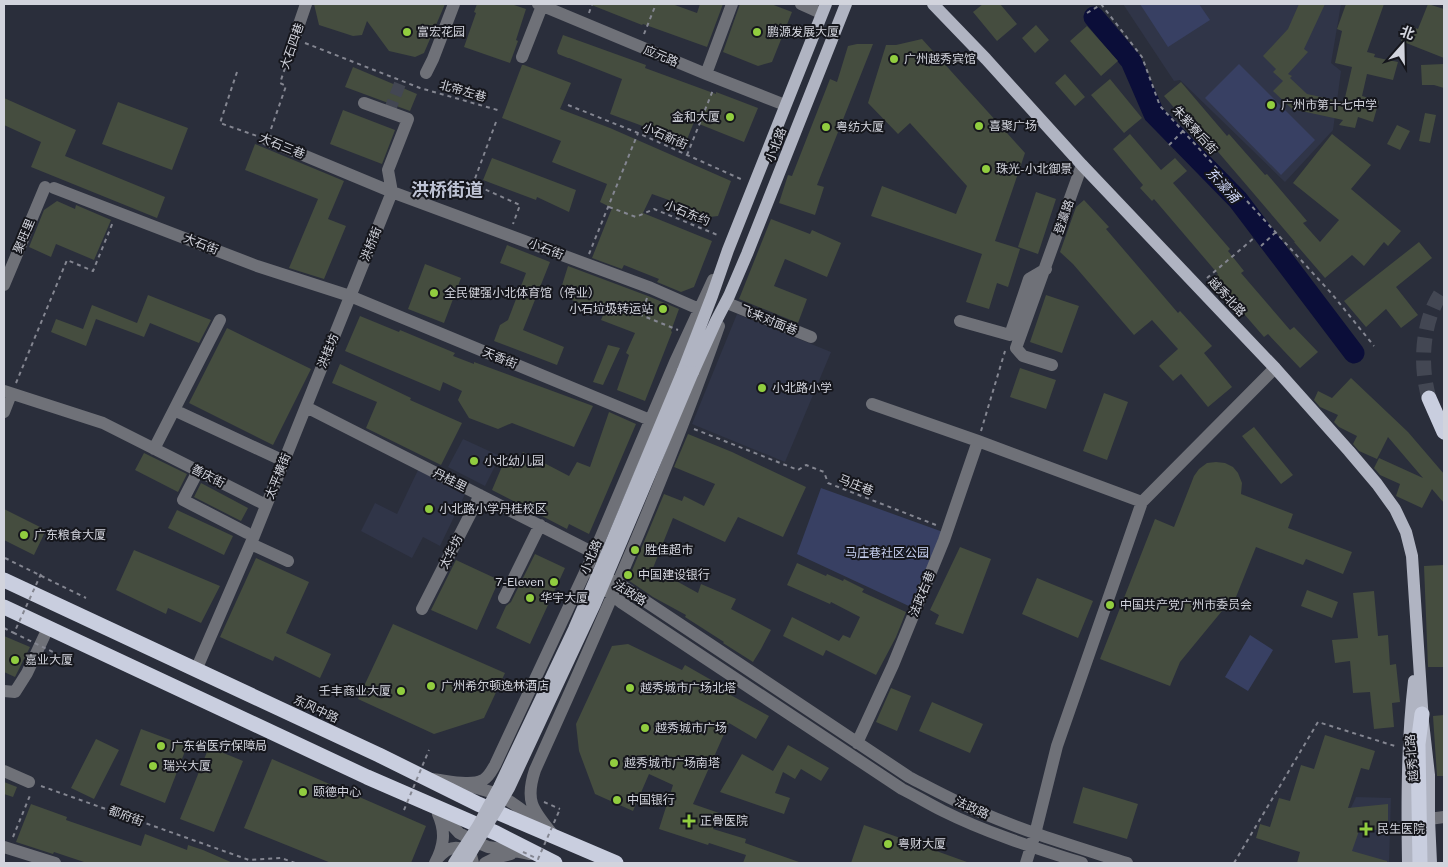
<svg xmlns="http://www.w3.org/2000/svg" width="1448" height="867" font-family="'Public Sans','Noto Sans SC',sans-serif">
	<rect width="100%" height="100%" fill="#2a2e3b"/>
	<path fill="#303548" d="M1123 4H1341L1331 63 1341 71 1333 130 1285 182 1180 80 1174 81Z
		M737 314 831 352 785 462 692 424Z
		M463 439 500 456 485 486 448 467Z
		M419 468 466 492 440 546 423 537 412 558 361 531 375 503 397 514Z
		M1356 797 1391 798 1389 863H1333L1326 861Z"/>
	<path fill="#384063" d="M1140 4H1199L1210 20 1168 47Z
		M1239 64 1315 140 1281 175 1205 98Z
		M821 488 943 532 911 607 797 554Z
		M1250 635 1273 650 1248 691 1225 677Z"/>
	<g fill="none" stroke-linecap="round" stroke-linejoin="round">
		<path stroke="#0b0e39" stroke-width="21" d="M1094 17 1131 61 1154 114 1238 200 1354 353"/>
	</g>
	<path fill="#454d3f" d="M314 4H445L424 53 415 57 389 51 367 21 362 35 353 36 319 25Z
		M477 4H511L526 9 516 40 518 41 510 63 464 47 476 13 474 12Z
		M589 4H672L697 13 700 4H723L707 47 643 24 642 25Z
		M740 4H771L792 12 772 62 758 66 723 52Z
		M983 4H1000L1017 24 997 41 973 12Z
		M1299 4H1325L1304 49 1308 52 1288 74 1292 76 1290 78 1307 94 1344 102 1352 67 1335 63 1342 31 1337 29 1346 4H1384L1367 52 1375 54 1374 57 1398 62 1393 80 1367 74 1362 96 1379 101 1373 122 1358 117 1355 128 1339 125 1343 120 1292 109 1273 91 1283 81 1273 72 1276 69 1263 56 1288 29Z
		M1428 4 1444 9V58L1401 41 1407 25 1418 29Z
		M1036 25 1049 40 1035 53 1022 38Z
		M1087 26 1118 61 1101 76 1070 41Z
		M563 35 646 65 645 68 716 94V92L758 108 744 142 694 122 686 142 610 114 622 79 569 58H568L558 54 557 51Z
		M922 39 1025 153 995 241 1020 249 1008 287 997 283 989 309 966 302 982 254 871 216 882 186 956 214 967 186 910 123 898 134 868 103 886 45H896Z
		M857 44H873L817 185 824 187 815 215 779 203 788 175 792 176 830 79 837 82 848 46Z
		M1444 64V88L1434 85H1422L1421 65Z
		M522 65H524L571 83 560 109 610 128 731 181 718 216 710 217 702 215 677 203 652 194 643 213 712 241 694 287 681 292 657 282 659 279 624 265 622 269 592 258 612 208 600 202 607 184 552 162 561 141 502 118Z
		M353 67 417 94 410 111 345 87Z
		M1065 74 1085 97 1075 106 1055 83Z
		M1110 79 1142 118 1124 133 1091 95Z
		M1181 82 1227 136 1229 134 1265 175 1267 174 1307 221 1303 223 1320 242 1339 220 1293 183 1332 134 1371 165 1351 189 1401 231 1388 246 1384 242 1364 266 1352 255 1325 278 1294 242H1295L1213 146 1210 149 1164 96Z
		M4 98 76 130 65 156 165 197 157 218 31 167 41 142 4 125Z
		M118 102 188 128 172 170 102 144Z
		M343 110 395 130 382 164 330 144Z
		M1425 113 1436 115 1430 143 1419 141Z
		M1397 125 1410 131 1400 150 1387 144Z
		M1130 134 1161 170 1175 158 1187 171 1173 183 1230 249 1228 251 1244 271 1241 273 1290 330 1294 327 1318 352 1300 368 1268 334 1264 337 1213 278 1218 274 1154 199 1152 201 1140 188 1143 185 1113 149Z
		M255 144 344 181 328 219 346 226 324 279 289 268 318 199 245 170Z
		M492 158 576 190 569 212 537 197 536 200 483 180Z
		M1036 192 1056 199 1038 254 1018 247Z
		M1084 200 1109 227 1106 229 1178 313 1180 311 1212 346 1204 353 1232 387 1208 407 1181 374 1173 381 1159 366 1178 349 1152 320 1134 335 1073 264 1060 252 1076 207Z
		M57 201 75 209 76 205 111 220 94 260 56 244 51 257 29 247 44 210Z
		M771 219 810 234 812 230 841 243 827 277 785 259 774 286 807 299 798 323 739 299Z
		M1419 242 1432 258 1396 287 1418 315 1401 328 1386 309 1366 327 1344 301Z
		M507 245 550 262 523 330 564 347 557 365 494 341 500 325 508 320 526 273 500 263Z
		M425 264 461 278 444 323 408 309Z
		M568 266 648 296 679 309 671 331 672 332 645 401 617 390 629 355 626 353 635 333 601 320 604 313 559 295Z
		M148 295 211 320 199 343 150 323 144 337 96 319 86 346 51 332 56 319 83 329 92 305 137 323Z
		M1046 295 1079 306 1062 353 1030 342Z
		M360 316 399 332 400 330 455 353 453 356 474 364V362L593 406 574 447 512 423 498 429 469 418 458 400 462 391 443 382 440 391 345 351Z
		M227 328 311 369 273 445 189 403Z
		M608 345 620 348 603 385 593 382Z
		M340 364 411 398 410 400 462 423 441 465 366 428 377 402 332 383Z
		M1020 368 1056 380 1046 409 1010 397Z
		M1351 378 1408 432 1444 474V503L1432 489 1422 508 1396 496 1400 484 1380 475 1374 468 1379 458 1423 478 1388 437 1377 459 1359 451 1353 444 1357 436 1339 427 1334 422 1338 415 1320 407 1314 400 1318 391 1332 398Z
		M1104 393 1128 402 1107 460 1083 451Z
		M609 412 636 424 589 534 569 524 567 529 492 490 506 457 517 462 523 452 569 476 577 462 590 467Z
		M1254 427 1293 475 1281 484 1242 436Z
		M688 434 732 452 806 487 783 537 738 517 725 542 673 518 653 568 698 593 701 584 736 599 731 609 771 630 761 649 753 662 723 643 724 642 685 617 686 615 653 597 628 580 664 494 682 501 684 496 704 506 715 484 674 467Z
		M144 453 187 474 178 492 135 470Z
		M1216 462 1225 463 1233 467 1238 473 1242 483 1241 494 1293 514 1288 528 1352 552 1343 574 1306 559 1303 565 1256 547 1234 602 1231 600 1180 662 1170 686 1100 659 1155 519 1174 527 1194 476 1199 469 1207 463Z
		M201 483 248 508 241 521 194 497Z
		M4 509 46 530 34 555 4 540Z
		M177 510 233 536 224 555 168 528Z
		M960 547 991 559 963 634 935 624 939 615 930 610Z
		M134 550 220 586 201 623 168 608 166 614 116 590Z
		M535 554 565 568 530 644 496 628 506 606 511 602Z
		M256 558 309 582 286 633 331 654 320 678 275 656 273 661 220 637Z
		M456 560 499 580 477 630 431 610Z
		M797 563 826 576 827 574 843 581 844 579 864 589 862 592 906 612 896 637 876 675 826 650 823 656 783 636 792 617 839 641 843 635 850 638 860 617 831 602 830 604 787 585Z
		M1444 565V667H1428L1424 566Z
		M1037 578 1093 601 1078 638 1022 614Z
		M1307 590 1338 602 1332 618 1301 606Z
		M1374 591 1378 636 1388 635 1390 665 1396 664 1400 702 1392 703 1394 727 1374 729 1370 692 1353 693 1350 661 1335 663 1332 640 1358 638 1353 593Z
		M393 624 505 673 484 718 434 734 358 699Z
		M4 636 30 647 15 677 4 672Z
		M628 644 682 670 685 665 727 689 725 692 769 716 756 739 729 723 693 804 719 813 713 829 746 839 745 843 799 862V863H743L746 855 709 843 708 845 659 829 673 785 649 774 633 811 595 794 579 751 576 724 612 646Z
		M891 688 911 696 897 731 876 722Z
		M932 702 983 724 970 753 919 731Z
		M1444 715V776H1437L1433 716Z
		M141 729 187 746 165 803 120 785Z
		M1325 735 1375 751 1369 770 1361 768 1348 808 1388 804V829L1359 831 1352 851 1387 861V863H1297L1300 852 1256 838 1260 824 1270 827 1279 798 1290 801 1301 765 1314 769Z
		M96 739 119 750 94 799 71 788Z
		M788 745 829 768 821 781 801 769 795 779 783 772 775 793 790 798 784 814 720 792 742 754 773 771Z
		M209 747 243 761 214 832 180 819Z
		M272 759 426 826 411 863H331L244 828Z
		M4 782 17 787 13 797 4 794Z
		M1083 787 1138 804 1127 839 1073 823Z
		M31 804 67 817 66 820 141 846 145 834 187 850 188 845 203 850 233 863H87L54 852 53 854 16 842Z
		M864 825 967 862V863H851Z"/>
	<g fill="none" stroke-linecap="round" stroke-linejoin="round">
		<path stroke="#434753" stroke-width="12" stroke-dasharray="12 6" stroke-linecap="butt" d="M389 112 401 81"/>
		<path stroke="#434753" stroke-width="15" stroke-dasharray="15 8" stroke-linecap="butt" d="M1429 398C1419 364 1422 318 1444 289"/>
		<path stroke="#848691" stroke-width="2" stroke-dasharray="4 4" stroke-linecap="butt" d="M1101 4 1142 57 1160 106 1332 294 1374 346
			M589 13 592 4
			M1087 13 1102 4
			M644 34 656 4
			M305 43 420 88 501 111
			M237 72 220 123 257 136
			M568 105 638 133 743 180
			M496 122 473 184 520 205 513 224
			M271 129 286 86 280 83 291 50
			M1169 145 1183 131
			M687 155 713 90
			M609 207 636 217 654 209 720 236
			M1261 246 1276 232
			M589 254 638 133
			M1207 278 1254 238
			M647 298 641 315 678 330
			M16 383 67 260 93 271 113 222
			M694 429 798 470 806 465 824 472 828 483 936 525
			M981 431 1005 351
			M5 558 86 598
			M4 628 14 633
			M41 786 249 860 281 858 295 863
			M544 802 560 809
			M13 837 31 793
			M1234 863 1318 722 1398 747"/>
		<path stroke="#6f7178" stroke-width="12" d="M538 4 706 74 785 105
			M801 4 821 13
			M294 39 306 4
			M522 57 542 6
			M426 73 433 59 454 4
			M706 74 732 4
			M364 103 408 119 388 170 392 192
			M267 140 392 192 651 288 699 309
			M54 188 257 266 350 296 650 420
			M4 285 45 187
			M727 303 811 337
			M960 321 1010 335 1029 279 1046 269
			M1052 365 1023 356 1016 348 1082 165
			M4 391 103 423 262 503
			M872 404 978 441 1142 502
			M306 407 594 553
			M174 410 284 461
			M4 412 11 394
			M154 449 220 320
			M198 471 183 500 247 533
			M251 544 288 561
			M595 575 618 583 909 777C932 789 954 801 978 811 1026 832 1077 847 1127 863
			M606 590 622 603 902 789C916 796 929 804 943 811 987 833 1035 848 1082 863
			M504 598 540 525
			M422 609 480 495
			M196 670 254 536 392 192
			M4 691 15 692 27 673 48 628
			M857 743 893 665 944 540 978 441
			M4 771 29 782
			M431 779C445 780 471 787 483 780 489 777 492 770 495 765L594 553 675 362 713 280
			M468 786C500 792 513 802 537 822
			M435 807 459 833 474 841 488 847 510 850 530 854
			M1429 819 1444 817
			M554 836C534 811 524 803 535 770 601 624 666 477 719 326
			M4 847 55 863
			M438 858C449 846 459 844 471 855L473 863
			M435 863C444 846 446 832 438 814
			M485 863 495 858 511 854
			M1026 863 1035 834 1057 746 1142 502 1275 368"/>
		<path stroke="#b0b4c2" stroke-width="12" d="M933 4 986 59 1082 165 1275 368 1349 451 1377 484 1395 509 1406 532 1412 556 1423 722 1429 775V819L1431 863
			M683 371 712 296 728 250 826 4
			M693 372 716 321 729 296 747 254 846 4
			M1408 863C1407 802 1407 742 1414 681"/>
		<path stroke="#c9cedf" stroke-width="15" d="M1429 398 1444 432
			M4 580 379 755 478 804 616 863
			M4 607 367 777 496 833 555 863
			M1420 863 1418 744 1422 714"/>
		<path stroke="#848691" stroke-width="2" stroke-dasharray="4 4" stroke-linecap="butt" d="M41 574 14 633 57 654
			M404 810 429 750
			M523 852 538 859 560 809"/>
		<path stroke="#b0b4c2" stroke-width="12" d="M454 863 478 826 499 787 574 629 610 546 683 371
			M465 863 509 788 595 604 693 372"/>
	</g>
	<g fill="#91cd3f" stroke="#15161c" stroke-width="2">
		<circle cx="407" cy="32" r="5"/>
		<circle cx="757" cy="32" r="5"/>
		<circle cx="894" cy="59" r="5"/>
		<circle cx="1271" cy="105" r="5"/>
		<circle cx="730" cy="117" r="5"/>
		<circle cx="979" cy="126" r="5"/>
		<circle cx="826" cy="127" r="5"/>
		<circle cx="986" cy="169" r="5"/>
		<circle cx="434" cy="293" r="5"/>
		<circle cx="663" cy="309" r="5"/>
		<circle cx="762" cy="388" r="5"/>
		<circle cx="474" cy="461" r="5"/>
		<circle cx="429" cy="509" r="5"/>
		<circle cx="24" cy="535" r="5"/>
		<circle cx="635" cy="550" r="5"/>
		<circle cx="628" cy="575" r="5"/>
		<circle cx="554" cy="582" r="5"/>
		<circle cx="530" cy="598" r="5"/>
		<circle cx="1110" cy="605" r="5"/>
		<circle cx="15" cy="660" r="5"/>
		<circle cx="431" cy="686" r="5"/>
		<circle cx="630" cy="688" r="5"/>
		<circle cx="401" cy="691" r="5"/>
		<circle cx="645" cy="728" r="5"/>
		<circle cx="161" cy="746" r="5"/>
		<circle cx="614" cy="763" r="5"/>
		<circle cx="153" cy="766" r="5"/>
		<circle cx="303" cy="792" r="5"/>
		<circle cx="617" cy="800" r="5"/>
		<path d="M686.5 813.5h5v5h5v5h-5v5h-5v-5h-5v-5h5z"/>
		<path d="M1363.5 821.5h5v5h5v5h-5v5h-5v-5h-5v-5h5z"/>
		<circle cx="888" cy="844" r="5"/>
	</g>
	<g text-anchor="middle" dominant-baseline="central" stroke-width="4" stroke-linejoin="round" paint-order="stroke">
		<g font-size="12" fill="#d2d4dd" stroke="#15161c" text-anchor="start">
			<text x="417" y="32">富宏花园</text>
			<text x="767" y="32">鹏源发展大厦</text>
			<text x="904" y="59">广州越秀宾馆</text>
			<text x="1281" y="105">广州市第十七中学</text>
			<text x="720" y="117" text-anchor="end">金和大厦</text>
			<text x="989" y="126">喜聚广场</text>
			<text x="836" y="127">粤纺大厦</text>
			<text x="996" y="169">珠光-小北御景</text>
			<text x="444" y="293">全民健强小北体育馆（停业）</text>
			<text x="653" y="309" text-anchor="end">小石垃圾转运站</text>
			<text x="772" y="388">小北路小学</text>
			<text x="484" y="461">小北幼儿园</text>
			<text x="439" y="509">小北路小学丹桂校区</text>
			<text x="34" y="535">广东粮食大厦</text>
			<text x="645" y="550">胜佳超市</text>
			<text x="638" y="575">中国建设银行</text>
			<text x="544" y="582" text-anchor="end">7-Eleven</text>
			<text x="540" y="598">华宇大厦</text>
			<text x="1120" y="605">中国共产党广州市委员会</text>
			<text x="25" y="660">嘉业大厦</text>
			<text x="441" y="686">广州希尔顿逸林酒店</text>
			<text x="640" y="688">越秀城市广场北塔</text>
			<text x="391" y="691" text-anchor="end">壬丰商业大厦</text>
			<text x="655" y="728">越秀城市广场</text>
			<text x="171" y="746">广东省医疗保障局</text>
			<text x="624" y="763">越秀城市广场南塔</text>
			<text x="163" y="766">瑞兴大厦</text>
			<text x="313" y="792">颐德中心</text>
			<text x="627" y="800">中国银行</text>
			<text x="700" y="821">正骨医院</text>
			<text x="1377" y="829">民生医院</text>
			<text x="898" y="844">粤财大厦</text>
		</g>
		<g font-size="12" fill="#d2d4dd" stroke="#15161c">
			<text transform="translate(292 46) rotate(-71)">大石四巷</text>
			<text transform="translate(661 56) rotate(23)">应元路</text>
			<text transform="translate(463 91) rotate(16)">北帝左巷</text>
			<text transform="translate(1195 130) rotate(48)">朱紫寮后街</text>
			<text transform="translate(665 136) rotate(24)">小石新街</text>
			<text transform="translate(776 145) rotate(-69)">小北路</text>
			<text transform="translate(282 146) rotate(22)">大石三巷</text>
			<text transform="translate(687 213) rotate(22)">小石东约</text>
			<text transform="translate(1064 217) rotate(-71)">登瀛路</text>
			<text transform="translate(24 236) rotate(-67)">聚旺里</text>
			<text transform="translate(201 244) rotate(21)">大石街</text>
			<text transform="translate(371 244) rotate(-68)">洪桥街</text>
			<text transform="translate(546 249) rotate(21)">小石街</text>
			<text transform="translate(1227 297) rotate(47)">越秀北路</text>
			<text transform="translate(769 320) rotate(22)">飞来对面巷</text>
			<text transform="translate(328 351) rotate(-68)">洪桂坊</text>
			<text transform="translate(500 358) rotate(22)">天香街</text>
			<text transform="translate(208 476) rotate(27)">善庆街</text>
			<text transform="translate(278 476) rotate(-68)">太平横街</text>
			<text transform="translate(450 480) rotate(27)">丹桂里</text>
			<text transform="translate(856 485) rotate(21)">马庄巷</text>
			<text transform="translate(451 552) rotate(-63)">太华坊</text>
			<text transform="translate(591 557) rotate(-67)">小北路</text>
			<text transform="translate(630 593) rotate(32)">法政路</text>
			<text transform="translate(922 594) rotate(-68)">法政右巷</text>
			<text transform="translate(316 709) rotate(25)">东风中路</text>
			<text transform="translate(1412 758) rotate(-95)">越秀北路</text>
			<text transform="translate(972 808) rotate(24)">法政路</text>
			<text transform="translate(126 816) rotate(20)">都府街</text>
		</g>
		<g font-size="12" fill="#c9d2f2" stroke="#15161c">
			<text x="887" y="553">马庄巷社区公园</text>
		</g>
		<g font-size="14" font-style="italic" fill="#cbd4f4" stroke="#15161c">
			<text transform="translate(1223 185) rotate(47)">东濠涌</text>
		</g>
		<g font-size="18" font-weight="bold" fill="#bec3d4" stroke="#15161c">
			<text x="447" y="189">洪桥街道</text>
		</g>
	</g>
	<rect width="1448" height="867" fill="none" stroke="#d2d4dd" stroke-width="10"/>
	<g transform="translate(1403 45) rotate(20)" stroke="#15161c" stroke-width="4" paint-order="stroke">
	<path d="M0-4L9 19L0 12L-9 19Z" fill="#d2d4dd"/>
	<text y="-8" font-size="14" font-weight="bold" text-anchor="middle" fill="#d2d4dd">北</text>
	</g>
</svg>
